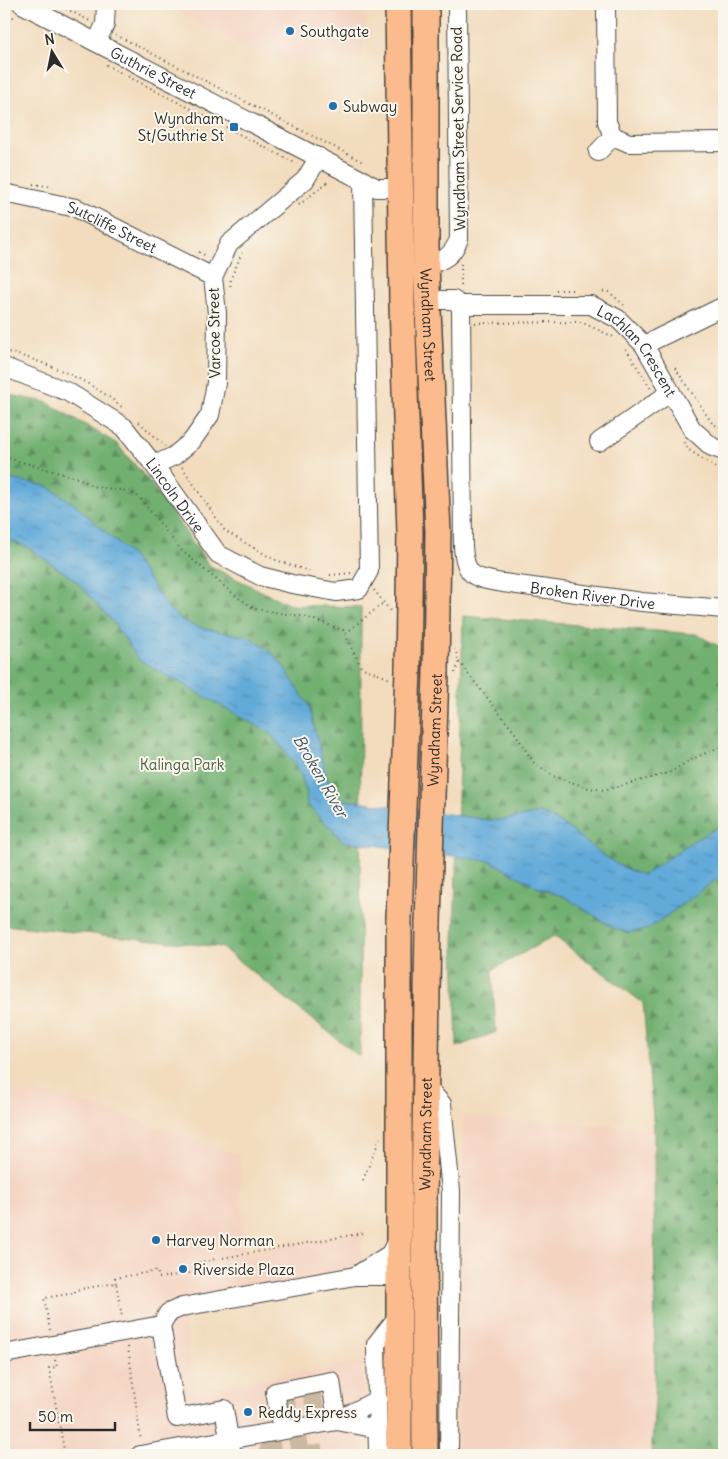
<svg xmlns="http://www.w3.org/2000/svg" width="728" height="1459" font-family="Delius,sans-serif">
	<defs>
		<pattern id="forest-firs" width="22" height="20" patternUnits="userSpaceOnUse" patternTransform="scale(1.25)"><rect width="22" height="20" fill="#72b072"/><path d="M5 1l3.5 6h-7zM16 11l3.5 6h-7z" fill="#5e8f5e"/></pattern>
		<pattern id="water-ripples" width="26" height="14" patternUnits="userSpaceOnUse" patternTransform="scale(1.25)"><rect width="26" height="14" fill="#62aad9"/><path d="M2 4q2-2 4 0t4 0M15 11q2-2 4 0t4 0" fill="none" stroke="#518bb0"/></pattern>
	</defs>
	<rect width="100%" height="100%" fill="#fbf7ec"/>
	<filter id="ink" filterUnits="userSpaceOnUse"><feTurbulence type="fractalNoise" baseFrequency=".02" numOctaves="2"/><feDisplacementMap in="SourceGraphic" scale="10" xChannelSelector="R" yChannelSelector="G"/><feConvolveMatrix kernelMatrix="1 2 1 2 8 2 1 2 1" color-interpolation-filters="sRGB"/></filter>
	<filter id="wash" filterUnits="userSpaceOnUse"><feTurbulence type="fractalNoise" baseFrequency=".0096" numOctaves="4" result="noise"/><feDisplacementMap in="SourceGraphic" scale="20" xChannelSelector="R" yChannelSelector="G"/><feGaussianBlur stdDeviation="1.12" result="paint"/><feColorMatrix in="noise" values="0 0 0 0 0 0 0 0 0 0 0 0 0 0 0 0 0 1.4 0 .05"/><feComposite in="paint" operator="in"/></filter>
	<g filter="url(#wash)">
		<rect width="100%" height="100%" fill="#f2dcbd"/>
		<path fill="#f4d3c1" d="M181 4H367L363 58 287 63 247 48 182 14Z
			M27 1091 83 1102 239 1155 244 1252 362 1231V1285L183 1318 196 1391 363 1361 362 1455H4V1099Z
			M464 1117 654 1129 655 1402 651 1455H457Z"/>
		<path fill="url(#forest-firs)" stroke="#4e6e4e" d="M4 394 46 402 116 443 149 481 210 566 290 605 361 607 360 1057 221 947 4 925Z
			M463 616 696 634 724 649V1455H651L655 1402 654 1129 643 1003 554 936 492 970 496 1032 457 1047 454 946Z"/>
		<path fill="url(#water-ripples)" stroke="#466a82" d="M4 478 47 486 77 506 133 557 169 609 183 621 204 629 248 636 270 651 282 664 309 706 327 778 332 790 342 799 490 820H502L540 813C580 828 600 864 644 875L691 842 724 824V874L648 929 627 933 612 927 565 897 541 889 490 861 343 841 307 804V793L299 770 270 733 139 660 113 622 76 581 29 548 4 538Z"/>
	</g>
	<g filter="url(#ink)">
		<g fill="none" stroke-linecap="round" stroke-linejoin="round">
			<path stroke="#cab9a0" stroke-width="18" stroke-dasharray="18 9" stroke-linecap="butt" d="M278 1408 333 1397
				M267 1455 269 1449 312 1441 314 1455"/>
			<defs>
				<g id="minor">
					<path id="s1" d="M22 4 377 188H400"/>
					<path d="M606 4 607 122 613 136 629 143 724 142"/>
					<path d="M97 42 105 24 106 4"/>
					<path d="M598 152 613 136"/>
					<path id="s2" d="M4 193 76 208 213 277"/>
					<path d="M426 265C444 261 452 256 459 239L457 4"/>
					<path id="s3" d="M427 300H453L461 305H591L618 319 644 345 692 429 712 447 724 451"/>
					<path id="s4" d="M461 305 463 546C465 578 475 578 503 583L642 602 724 609"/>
					<path d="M644 345 724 306"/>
					<path id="s5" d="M4 367 68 392 124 427 154 465 218 554 260 576 292 584 336 592 359 589 369 571 363 180"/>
					<path d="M599 442 671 392"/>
					<path d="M154 465 174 456 192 441 210 415 216 383 217 313 213 277 229 244 305 180 319 157"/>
					<path d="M426 1094H433L442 1104 451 1191 449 1455"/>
					<path d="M357 1275 390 1254 398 1238"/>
					<path d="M161 1325 168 1313 182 1307 355 1276H399"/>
					<path d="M4 1354 161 1325 177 1418 224 1409 232 1455"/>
					<path d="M337 1421 378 1399"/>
					<path d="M282 1429 275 1392 331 1381 337 1421"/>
					<path d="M140 1455 337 1421 378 1429"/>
					<path d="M378 1455 376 1344 399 1315"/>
				</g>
				<g id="highway">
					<path d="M398 4 402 305 410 532 408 670"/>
					<path id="s6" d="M426 4V265L438 532 436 672"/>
					<path d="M399 1455V919"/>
					<path id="s7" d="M425 1455 424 1206 428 922"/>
				</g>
			</defs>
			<use href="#minor" stroke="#494641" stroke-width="20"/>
			<use href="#highway" stroke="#494641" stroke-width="28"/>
			<path stroke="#494641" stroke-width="2" stroke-dasharray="1 4" stroke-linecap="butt" d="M57 4 90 21
				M4 12 15 18
				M116 35 365 163
				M106 65 297 164
				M33 184 53 187
				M299 205 330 180
				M199 252 208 257
				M461 264V287
				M556 290H574
				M230 291 231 278 242 253
				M598 291 609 292 624 305
				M475 323 581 322 616 338
				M626 349 651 389
				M4 351C46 362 91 380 124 409
				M675 368 712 423 724 430
				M139 422 165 446
				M684 442 689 450 724 473
				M4 457 78 478 95 487 129 491 140 498 181 550 236 596 255 609 306 617 343 630 361 667 390 679
				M182 467 225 531 273 559 311 572
				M330 575 352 573
				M374 590 391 612
				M346 633 383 603
				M459 662 515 733 533 762 553 776 589 788 605 790 669 773 692 759 724 745
				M455 673 459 662 455 649
				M363 1180 380 1138
				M116 1283 115 1278 157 1271 159 1278 195 1272 194 1263 363 1233
				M50 1330 44 1298 75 1293V1290L116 1283 122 1317
				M128 1347 141 1441
				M55 1360 57 1367 49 1368 65 1455"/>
			<use href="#minor" stroke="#fff" stroke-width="18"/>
			<use href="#highway" stroke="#fbbb8c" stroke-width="25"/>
			<defs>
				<g id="highway-bridge">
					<path d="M399 919 408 670"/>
					<path id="s8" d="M428 922 436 672"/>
				</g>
			</defs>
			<use href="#highway-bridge" stroke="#494641" stroke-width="28" stroke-linecap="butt"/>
			<use href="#highway-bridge" stroke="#fbbb8c" stroke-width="25"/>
		</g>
	</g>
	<g fill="#1f6fb2" stroke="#fbf7ec" stroke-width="2">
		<circle cx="290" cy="31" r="5"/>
		<circle cx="333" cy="106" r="5"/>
		<rect x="229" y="122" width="10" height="10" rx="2.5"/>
		<circle cx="156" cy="1240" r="5"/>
		<circle cx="183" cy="1269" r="5"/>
		<circle cx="248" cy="1412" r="5"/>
	</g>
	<g text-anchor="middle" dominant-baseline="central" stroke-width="4" stroke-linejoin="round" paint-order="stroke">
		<g font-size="15" fill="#2b2b2b" stroke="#fbf7ec" text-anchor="start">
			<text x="300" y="31">Southgate</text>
			<text x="343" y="106">Subway</text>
			<text x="224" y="118" text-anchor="end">Wyndham<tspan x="224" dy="17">St/Guthrie St</tspan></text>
			<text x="166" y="1240">Harvey Norman</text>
			<text x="193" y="1269">Riverside Plaza</text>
			<text x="258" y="1412">Reddy Express</text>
		</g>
		<g font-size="15" fill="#2b2b2b" stroke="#fbf7ec">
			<text stroke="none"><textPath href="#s1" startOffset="148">Guthrie Street</textPath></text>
			<text transform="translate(458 129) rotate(-91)">Wyndham Street Service Road</text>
			<text stroke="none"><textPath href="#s2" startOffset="114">Sutcliffe Street</textPath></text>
			<text stroke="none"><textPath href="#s6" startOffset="321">Wyndham Street</textPath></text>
			<text transform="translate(214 333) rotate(-91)">Varcoe Street</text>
			<text stroke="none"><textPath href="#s3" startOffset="232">Lachlan Crescent</textPath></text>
			<text stroke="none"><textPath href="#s5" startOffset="220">Lincoln Drive</textPath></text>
			<text stroke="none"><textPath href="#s4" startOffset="394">Broken River Drive</textPath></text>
			<text stroke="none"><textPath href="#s8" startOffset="192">Wyndham Street</textPath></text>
			<text stroke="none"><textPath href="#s7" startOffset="321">Wyndham Street</textPath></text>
		</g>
		<g font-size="15" fill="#485c46" stroke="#fbf7ec">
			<text x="182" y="764">Kalinga Park</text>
		</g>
		<g font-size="16" font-style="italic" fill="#3e5768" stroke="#fbf7ec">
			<text transform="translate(321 776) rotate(60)">Broken River</text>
		</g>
	</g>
	<rect width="728" height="1459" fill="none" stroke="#fbf7ec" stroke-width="20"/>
	<g transform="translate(52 52) rotate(350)" stroke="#fbf7ec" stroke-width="4" paint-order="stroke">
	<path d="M0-4L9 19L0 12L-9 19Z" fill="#2b2b2b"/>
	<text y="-8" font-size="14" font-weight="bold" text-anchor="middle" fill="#2b2b2b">N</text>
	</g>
	<path d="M30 1422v8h85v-8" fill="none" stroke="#2b2b2b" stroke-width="2.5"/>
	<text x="38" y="1422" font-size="15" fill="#2b2b2b" stroke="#fbf7ec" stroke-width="4" paint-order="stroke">50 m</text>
</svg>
